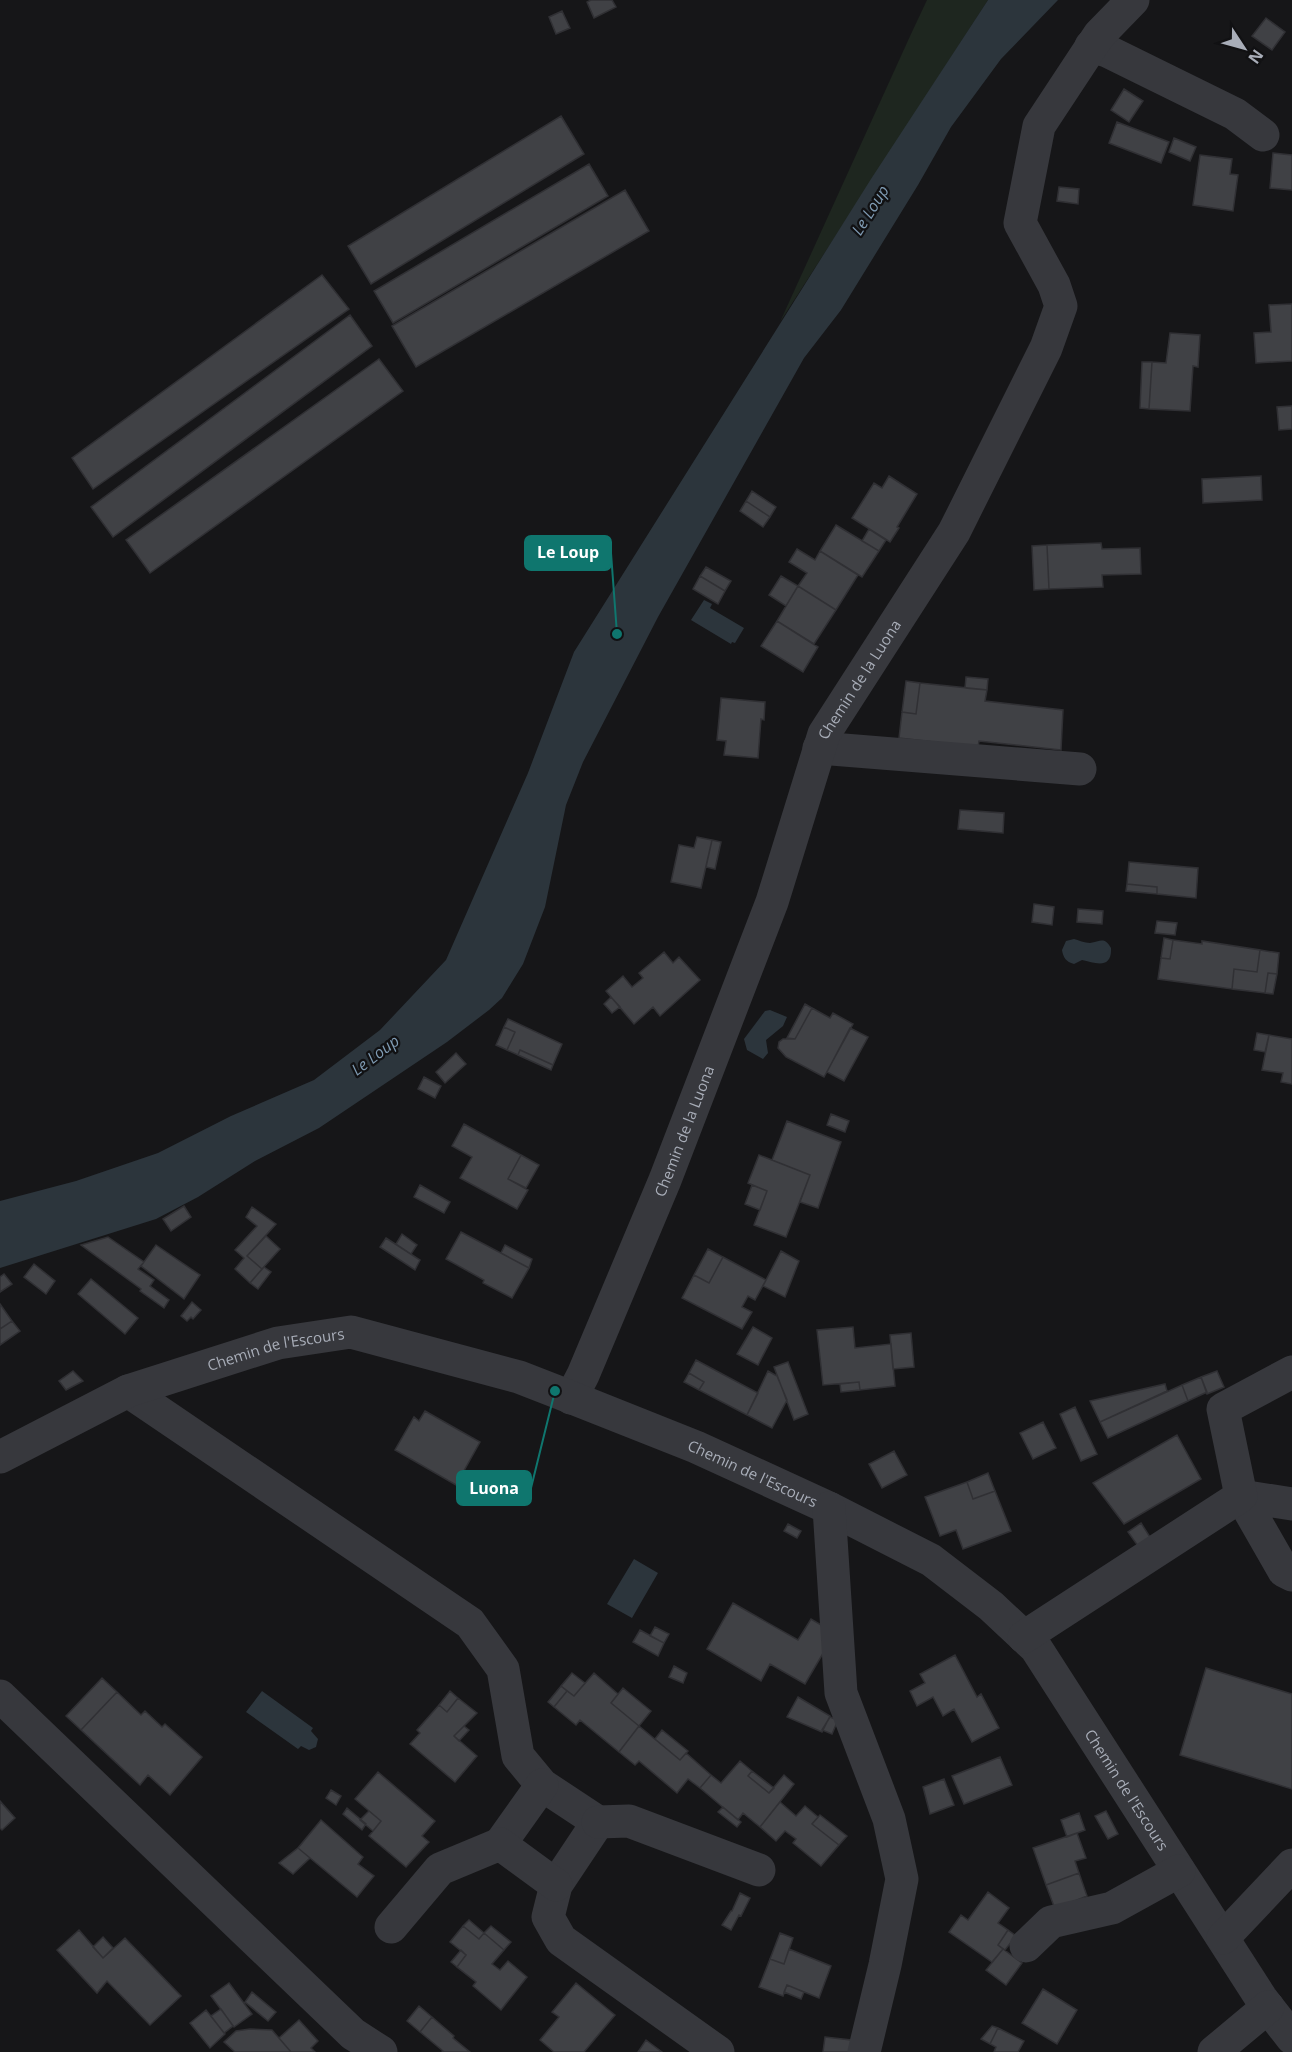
<svg xmlns="http://www.w3.org/2000/svg" width="1292" height="2052" font-family="'Open Sans',sans-serif">
	<rect width="100%" height="100%" fill="#161618"/>
	<path fill="#1e261f" d="M927 0H988L780 322 911 34Z"/>
	<path fill="#2c353c" d="M988 0H1058L1001 59 951 127 918 185 841 310 804 358 658 617 583 762 566 805 545 907 523 964 502 998 489 1010 447 1042 319 1128 255 1161 198 1197 156 1219 0 1268V1201L76 1181 158 1153 231 1116 314 1080 380 1030 446 960 528 773 574 652 871 179Z
		M704 600 712 604 710 608 744 628 735 643 732 642 731 644 691 620Z
		M1074 939C1078 940 1085 943 1090 943 1100 942 1104 936 1111 948 1112 970 1095 963 1082 960L1074 964C1066 962 1063 957 1062 950L1066 941Z
		M770 1010 787 1017 783 1026 766 1040 768 1053 763 1059 747 1050 744 1039 765 1011Z
		M634 1559 658 1573 632 1618 607 1604Z
		M262 1691 313 1728 311 1731 318 1739 316 1747 309 1750 301 1746 298 1749 246 1712Z"/>
	<path fill="#404145" stroke="#303034" stroke-width="1.5" d="M591 0H612L616 7 594 18 587 2Z
		M562 11 570 28 556 34 549 17Z
		M1266 18 1285 32 1272 50 1252 36Z
		M1124 89 1143 101 1129 122 1111 110Z
		M561 116 584 154 371 284 348 246Z
		M1117 122 1169 142 1161 163 1109 143Z
		M1174 138 1196 147 1190 161 1169 152Z
		M1273 153 1292 155V190L1270 188Z
		M1200 155 1232 159 1230 174 1238 175 1233 211 1193 205Z
		M589 164 608 196 393 323 374 291Z
		M1059 187 1079 189 1078 204 1057 201Z
		M625 190 649 231 416 367 392 326Z
		M322 275 349 309 93 489 72 458Z
		M1292 304V361L1256 363 1254 333 1271 332 1269 305Z
		M350 315 372 346 113 537 91 507Z
		M1170 333 1200 335 1198 367 1193 366 1190 411 1149 409 1152 362 1166 363Z
		M379 359 403 391 150 573 126 540Z
		M1142 362H1152L1149 409 1140 408Z
		M1292 406V429L1279 430 1277 407Z
		M889 476 917 494 897 527 899 528 890 542 852 518 874 483 882 488Z
		M1261 476 1262 500 1203 503 1202 479Z
		M752 491 776 507 770 517 746 501Z
		M746 501 770 517 763 527 740 511Z
		M836 525 879 551 862 577 820 551Z
		M869 529 886 540 879 551 862 541Z
		M1101 543 1102 549 1140 548 1141 574 1102 575 1103 587 1049 589 1047 545Z
		M1047 545 1049 589 1034 590 1032 546Z
		M797 549 815 560 820 551 858 575 836 610 798 586 807 573 789 562Z
		M706 567 731 581 725 591 700 576Z
		M700 576 725 591 718 604 693 589Z
		M781 576 798 586 786 606 769 595Z
		M798 586 836 610 814 644 777 621Z
		M777 621 818 647 803 672 761 646Z
		M966 677 988 679 987 690 965 688Z
		M906 681 920 683 916 714 902 712Z
		M920 683 987 690 985 701 1063 710 1061 750 979 741 978 747 899 738 902 712 916 714Z
		M721 698 765 702 764 720 761 719 758 758 724 755 726 741 717 740Z
		M960 810 1004 813 1003 833 958 829Z
		M697 837 712 840 701 888 671 882 679 845 694 848Z
		M712 840 721 842 715 869 706 867Z
		M1129 862 1198 868 1196 898 1157 894V887L1127 884Z
		M1127 884 1157 887V894L1126 891Z
		M1034 904 1054 907 1052 925 1032 922Z
		M1078 909 1103 911 1102 924 1077 922Z
		M1157 921 1177 923 1175 935 1155 933Z
		M1164 938 1173 940 1170 959 1161 958Z
		M1173 940 1202 944V941L1260 950 1257 972 1234 969 1232 989 1158 979 1161 958 1170 959Z
		M1260 950 1279 953 1277 974 1268 973 1265 993 1232 989 1234 969 1257 972Z
		M664 952 673 963 679 957 700 980 660 1016 653 1007 634 1024 606 991 623 976 632 987 643 978 639 973Z
		M1268 973 1277 974 1273 994 1265 993Z
		M611 997 620 1007 612 1013 604 1004Z
		M805 1004 812 1008 795 1039 787 1038Z
		M812 1008 830 1018 833 1013 853 1024 824 1077 786 1057 778 1048 779 1042 783 1039H795Z
		M508 1019 562 1044 553 1065 520 1050 518 1055 507 1050 515 1032 504 1027Z
		M504 1027 515 1032 507 1050 496 1045Z
		M850 1028 868 1037 844 1081 827 1072Z
		M1257 1033 1269 1035 1265 1052 1254 1050Z
		M1269 1035 1292 1039V1084L1281 1082 1283 1073 1262 1070Z
		M520 1050 553 1065 551 1070 518 1055Z
		M456 1053 466 1064 445 1083 436 1072Z
		M424 1077 441 1086 435 1098 418 1089Z
		M831 1114 849 1121 845 1132 827 1125Z
		M787 1121 841 1142 818 1208 800 1202 810 1175 772 1160Z
		M464 1124 521 1155 508 1179 528 1190 517 1209 460 1178 472 1157 452 1146Z
		M521 1155 539 1165 526 1188 508 1179Z
		M759 1155 810 1175 786 1237 754 1225 767 1191 748 1183Z
		M420 1185 450 1202 444 1213 414 1197Z
		M752 1185 767 1191 760 1210 745 1204Z
		M184 1206 191 1217 171 1231 163 1219Z
		M252 1207 276 1224 247 1256 262 1269 250 1283 235 1269 244 1258 235 1250 257 1226 246 1217Z
		M461 1232 529 1268 512 1298 483 1283 484 1280 446 1259Z
		M402 1234 417 1245 411 1254 396 1244Z
		M266 1236 280 1249 262 1269 247 1256Z
		M108 1237 144 1262 138 1269 154 1280 150 1286 169 1300 164 1308 140 1291 141 1289 81 1245Z
		M386 1238 420 1260 415 1270 380 1247Z
		M156 1245 200 1275 184 1299 141 1266Z
		M505 1245 532 1259 529 1268 501 1253Z
		M708 1249 723 1257 709 1283 694 1275Z
		M781 1251 799 1261 785 1297 763 1286Z
		M723 1257 766 1280 755 1300 748 1296 742 1307 752 1312 742 1329 682 1298 694 1275 709 1283Z
		M34 1264 55 1281 46 1294 24 1277Z
		M264 1267 271 1272 258 1289 250 1283Z
		M4 1274 12 1284 0 1292V1277Z
		M91 1279 138 1318 125 1334 78 1294Z
		M192 1302 201 1310 193 1319 191 1317 187 1321 181 1316Z
		M0 1304 12 1321 0 1329Z
		M12 1321 20 1331 0 1345V1329Z
		M753 1327 772 1338 758 1365 737 1354Z
		M853 1327 855 1348 891 1344 895 1386 860 1390 859 1382 823 1385 817 1330Z
		M911 1333 914 1367 893 1369 890 1335Z
		M696 1360 758 1393 747 1415 699 1390 704 1382 689 1373Z
		M788 1362 808 1414 794 1420 774 1367Z
		M73 1371 83 1381 66 1390 59 1381Z
		M768 1371 777 1376 787 1400 772 1428 747 1415Z
		M1217 1371 1224 1387 1207 1394 1201 1377Z
		M689 1373 704 1382 699 1390 684 1382Z
		M1201 1377 1207 1392 1188 1401 1182 1385Z
		M859 1382 860 1390 841 1392 840 1384Z
		M1165 1384 1167 1391 1100 1422 1090 1401Z
		M1182 1385 1188 1401 1108 1438 1100 1422Z
		M1075 1407 1097 1454 1081 1461 1060 1414Z
		M425 1411 480 1442 456 1485 395 1450 414 1417 419 1421Z
		M1043 1422 1056 1448 1033 1459 1020 1433Z
		M1177 1435 1201 1479 1124 1524 1093 1483Z
		M894 1451 907 1475 882 1488 869 1464Z
		M988 1473 995 1491 973 1499 967 1482Z
		M967 1482 973 1499 995 1491 1011 1531 963 1549 956 1530 940 1536 925 1497Z
		M1141 1523 1150 1537 1138 1546 1128 1532Z
		M788 1524 801 1531 797 1538 784 1531Z
		M733 1603 798 1640 811 1619 835 1633 805 1684 770 1664 761 1681 707 1649Z
		M655 1627 669 1634 664 1643 650 1636Z
		M640 1630 664 1643 658 1656 633 1642Z
		M955 1655 977 1697 981 1694 999 1728 972 1742 954 1709 943 1716 933 1697 917 1706 910 1691 925 1683 920 1674Z
		M674 1666 687 1673 683 1683 669 1677Z
		M1206 1668 1292 1694V1789L1180 1755Z
		M572 1673 585 1683 574 1696 561 1686Z
		M594 1673 618 1694 611 1703 639 1726 619 1752 580 1720 576 1725 554 1707 567 1691 574 1696Z
		M102 1678 117 1692 81 1730 66 1716Z
		M561 1686 567 1691 554 1707 548 1702Z
		M623 1688 651 1711 639 1726 611 1703Z
		M450 1691 458 1698 447 1712 439 1705Z
		M117 1692 141 1715 145 1711 162 1727 165 1724 202 1757 170 1795 148 1775 140 1785 81 1730Z
		M798 1697 830 1716 822 1732 787 1717Z
		M458 1698 477 1713 454 1736 477 1756 455 1782 410 1744 420 1733 417 1730 439 1705 447 1712Z
		M830 1717 838 1720 832 1734 822 1730Z
		M464 1726 469 1730 459 1741 454 1736Z
		M639 1726 680 1760 686 1753 711 1775 700 1788 688 1779 677 1793 639 1761 635 1765 619 1752Z
		M662 1730 688 1751 680 1760 655 1739Z
		M1000 1757 1012 1785 964 1804 952 1776Z
		M740 1761 752 1771 748 1776 769 1793 784 1775 794 1784 760 1827 743 1813 738 1820 700 1788 711 1775 721 1783Z
		M752 1771 774 1788 769 1793 748 1776Z
		M378 1772 435 1821 422 1836 429 1842 406 1867 369 1836 381 1821 355 1799Z
		M944 1779 954 1805 930 1814 923 1787Z
		M331 1790 341 1796 336 1805 326 1798Z
		M0 1801 15 1818 2 1830 0 1828Z
		M780 1802 796 1816 805 1806 818 1817 812 1824 839 1845 821 1866 793 1843 796 1839 785 1831 776 1841 760 1827Z
		M723 1807 741 1822 737 1827 718 1812Z
		M347 1808 366 1824 362 1830 343 1814Z
		M369 1811 381 1821 373 1831 360 1820Z
		M1106 1811 1118 1834 1108 1839 1095 1816Z
		M1079 1813 1085 1830 1067 1837 1061 1820Z
		M820 1815 847 1836 839 1845 812 1824Z
		M321 1820 363 1857 358 1864 374 1876 357 1897 298 1848Z
		M1077 1833 1086 1858 1075 1861 1079 1873 1046 1885 1033 1848Z
		M298 1848 310 1858 293 1874 279 1863Z
		M1079 1873 1087 1896 1055 1909 1046 1885Z
		M988 1892 1009 1908 998 1923 1008 1930 998 1945 1003 1949 992 1962 949 1932 961 1915 968 1920Z
		M740 1893 750 1898 741 1916 739 1915 731 1930 722 1925 731 1911H732Z
		M469 1920 484 1933 479 1939 463 1926Z
		M463 1926 479 1939 484 1933 504 1950 492 1964 500 1970 508 1961 527 1977 501 2010 473 1986 476 1982 457 1967 466 1955 450 1942Z
		M491 1926 511 1942 504 1950 484 1933Z
		M79 1930 103 1958 125 1938 181 1996 150 2025 107 1981 97 1993 57 1950Z
		M1008 1930 1016 1936 1005 1950 998 1945Z
		M780 1933 793 1938 784 1964 770 1959Z
		M103 1937 113 1948 103 1958 93 1947Z
		M789 1949 831 1966 819 1998 787 1985 783 1996 759 1987 770 1959 784 1964Z
		M1003 1949 1022 1963 1006 1985 986 1970Z
		M461 1950 466 1955 457 1967 451 1962Z
		M229 1983 252 2014 234 2027 211 1996Z
		M576 1983 615 2015 584 2052H554L540 2040 559 2017 552 2012Z
		M787 1985 804 1992 801 1999 784 1992Z
		M1043 1989 1077 2010 1057 2044 1022 2023Z
		M252 1992 276 2012 268 2021 245 2002Z
		M419 2006 432 2017 420 2032 407 2021Z
		M221 2009 233 2026 224 2033 211 2016Z
		M206 2010 225 2034 210 2048 190 2023Z
		M432 2017 454 2036 453 2038 470 2052H442L443 2051 420 2032Z
		M299 2020 318 2041 311 2048 315 2052H291L279 2038Z
		M992 2026 998 2028 990 2044 981 2039Z
		M998 2028 1024 2041 1018 2052H994L996 2047 990 2044Z
		M250 2029 272 2030 291 2052H235L224 2042 236 2031Z
		M825 2037 851 2040 849 2052H823Z
		M646 2040 662 2052H638Z"/>
	<g fill="none" stroke-linecap="round" stroke-linejoin="round">
		<g stroke="#37383d" stroke-width="33">
			<path d="M1091 46 1107 51 1235 114 1263 135"/>
			<path d="M819 748 1080 769"/>
			<path d="M128 1391 470 1623 503 1669 518 1756 542 1785 598 1822 556 1885 548 1917 561 1940 718 2052"/>
			<path id="s1" d="M571 1398 583 1375 665 1180 772 902 824 734 954 532 1046 348 1061 306 1054 285 1020 223 1039 126 1099 35 1133 0"/>
			<path id="s2" d="M0 1457 128 1391 278 1343 351 1332 519 1377 555 1391 696 1447 829 1508 931 1560 991 1606 1036 1648 1261 1998 1292 2038"/>
			<path d="M1292 1504 1241 1496 1284 1571 1292 1575"/>
			<path d="M829 1508 841 1693 889 1819 902 1879 885 1965 864 2052"/>
			<path d="M1024 1637 1241 1496 1223 1409 1292 1372"/>
			<path d="M0 1696 353 2034 381 2052"/>
			<path d="M598 1822 629 1821 759 1870"/>
			<path d="M500 1844 542 1785"/>
			<path d="M391 1927 440 1869 500 1844 556 1885"/>
			<path d="M1223 1938 1292 1865"/>
			<path d="M1026 1946 1051 1922 1112 1908 1179 1871"/>
			<path d="M1214 2052 1268 2007"/>
		</g>
	</g>
	<g text-anchor="middle" dominant-baseline="central" stroke-width="4.5" stroke-linejoin="round" paint-order="stroke">
		<g font-size="15" fill="#a8adb8" stroke="#111113">
			<text stroke="none"><textPath href="#s1" startOffset="776">Chemin de la Luona</textPath></text>
			<text stroke="none"><textPath href="#s1" startOffset="290">Chemin de la Luona</textPath></text>
			<text stroke="none"><textPath href="#s2" startOffset="298">Chemin de l'Escours</textPath></text>
			<text stroke="none"><textPath href="#s2" startOffset="802">Chemin de l'Escours</textPath></text>
			<text stroke="none"><textPath href="#s2" startOffset="1306">Chemin de l'Escours</textPath></text>
		</g>
		<g font-size="16" font-style="italic" fill="#7f9bb3" stroke="#111113">
			<text transform="translate(870 210) rotate(-58)">Le Loup</text>
			<text transform="translate(375 1055) rotate(-37)">Le Loup</text>
		</g>
	</g>
	<path fill="none" stroke="#0f766e" stroke-width="2" d="M617 634L611 553M555 1391L531 1488"/>
	<g fill="#0f766e" stroke="#111113" stroke-width="2">
		<circle cx="617" cy="634" r="6"/>
		<circle cx="555" cy="1391" r="6"/>
	</g>
	<g fill="#0f766e" stroke="#0f766e" stroke-width="2">
		<rect x="525" y="536" width="86" height="34" rx="6"/>
		<rect x="457" y="1471" width="74" height="34" rx="6"/>
	</g>
	<g font-size="16" text-anchor="middle" font-weight="bold" fill="#fff">
		<text x="568" y="558">Le Loup</text>
		<text x="494" y="1494">Luona</text>
	</g>
	<g transform="translate(1244 48) rotate(126)" stroke="#111113" stroke-width="4.5" paint-order="stroke">
	<path d="M0-4.5L10 22L0 15L-10 22Z" fill="#a8adb8"/>
	<text y="-9" font-size="16" font-weight="bold" text-anchor="middle" fill="#a8adb8">N</text>
	</g>
</svg>
